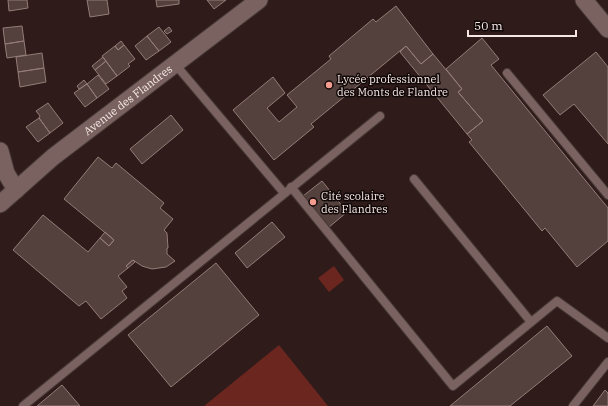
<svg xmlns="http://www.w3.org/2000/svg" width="608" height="406" font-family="'IBM Plex Serif',serif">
	<rect width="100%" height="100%" fill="#2f1c1a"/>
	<path fill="#6a261f" d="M334 266 344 280 329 292 318 278Z
		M279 345 328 406H204Z"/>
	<path fill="#54403c" stroke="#947c78" d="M8 0H27L28 8 9 11Z
		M87 0H107L109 14 90 17Z
		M156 0H179V4L157 7Z
		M207 0H226L214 9Z
		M396 6 433 54 421 64 406 46 311 124 314 127 274 160 233 110 273 77 285 93 267 108 279 122 297 107 287 95 331 59 329 56 373 19 376 22Z
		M22 26 24 41 5 44 3 28Z
		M159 27 171 42 159 51 147 36Z
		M169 27 172 31 167 34 164 31Z
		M147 36 159 51 146 60 135 46Z
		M482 38 499 59 491 65 608 208V241L577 267 545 228 542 231 469 142 472 140 467 134 483 121 458 92 462 89 446 69Z
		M24 41 26 55 7 58 5 44Z
		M121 41 124 45 118 50 115 46Z
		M124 45 135 59 128 64 130 66 117 76 102 56 115 46 118 50Z
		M406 46 421 64 433 54 462 89 458 92 483 121 467 134 400 52Z
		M596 52 608 67V144L574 104 560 115 543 95Z
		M42 53 44 68 18 72 16 57Z
		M103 57 106 61 95 70 92 66Z
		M106 61 117 76 106 84 95 70Z
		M44 68 46 82 20 87 18 72Z
		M98 75 109 89 97 98 87 84Z
		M84 80 87 84 79 89 77 86Z
		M87 84 97 98 85 107 74 93Z
		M48 103 63 123 50 133 39 118 40 116 36 111Z
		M171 115 183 130 142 164 130 149Z
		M39 118 50 133 38 142 26 127Z
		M98 157 112 168 116 163 164 203 160 208 173 219 164 230 167 233 168 248H167V254L175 261 166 267 152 269 142 266 133 260 126 266 128 268 118 276 127 287 122 291 127 298 101 319 86 301 79 306 13 250 43 215 88 252 100 238 109 246 114 240 64 199Z
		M322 181 347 212 328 228 303 196Z
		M272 222 285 237 247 268 235 253Z
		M105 232 114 240 109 246 100 238Z
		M133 260 135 262 128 268 126 266Z
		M216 263 259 315 171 387 128 335Z
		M547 326 572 356 510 406H450Z
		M62 385 80 406H37Z
		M605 390 608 393V406H593Z"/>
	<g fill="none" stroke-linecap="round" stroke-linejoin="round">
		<defs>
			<path id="service" d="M175 64 284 193
				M507 73 608 195
				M414 179 531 322
				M291 187 453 386 557 301 608 338
				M23 406 380 116
				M573 406 608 362"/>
			<g id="minor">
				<path d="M584 0 608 29"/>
				<path d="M0 151 6 173 16 190"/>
				<path id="s1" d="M0 204 53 157 259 0"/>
			</g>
		</defs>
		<use href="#service" stroke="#473836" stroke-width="10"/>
		<use href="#minor" stroke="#473836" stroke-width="19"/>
		<use href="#service" stroke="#79625f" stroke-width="8"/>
		<use href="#minor" stroke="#79625f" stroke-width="17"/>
	</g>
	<g fill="#f59c90" stroke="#110908" stroke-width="1.5">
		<circle cx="329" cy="85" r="4"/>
		<circle cx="313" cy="202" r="4"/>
	</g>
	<g text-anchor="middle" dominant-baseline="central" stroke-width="3" stroke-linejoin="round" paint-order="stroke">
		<g font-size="11" fill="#f5e7e5" stroke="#110908" text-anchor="start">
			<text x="337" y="79">Lycée professionnel<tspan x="337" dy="13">des Monts de Flandre</tspan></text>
			<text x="321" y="196">Cité scolaire<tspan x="321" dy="13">des Flandres</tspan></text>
		</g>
		<g font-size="11" fill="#f5e7e5" stroke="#110908">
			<text stroke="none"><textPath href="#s1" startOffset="165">Avenue des Flandres</textPath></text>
		</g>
	</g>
	<path d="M468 30v6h108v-6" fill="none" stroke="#f5e7e5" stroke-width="2"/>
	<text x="474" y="30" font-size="12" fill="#f5e7e5" stroke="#110908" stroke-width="3" paint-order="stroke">50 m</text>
</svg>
